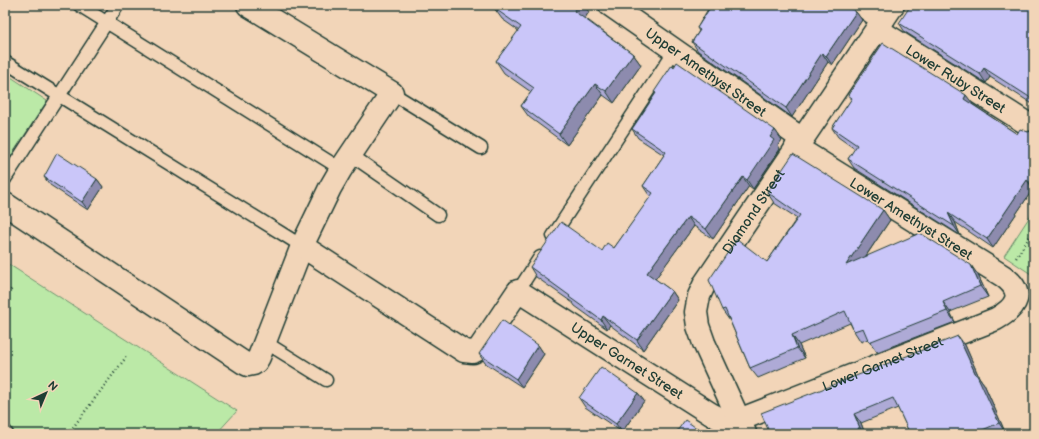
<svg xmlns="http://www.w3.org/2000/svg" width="1039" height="439" font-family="'Balsamiq Sans',sans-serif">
	<rect width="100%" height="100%" fill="#f2d5b8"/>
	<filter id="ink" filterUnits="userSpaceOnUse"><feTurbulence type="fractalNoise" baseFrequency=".025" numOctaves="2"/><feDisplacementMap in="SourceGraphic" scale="8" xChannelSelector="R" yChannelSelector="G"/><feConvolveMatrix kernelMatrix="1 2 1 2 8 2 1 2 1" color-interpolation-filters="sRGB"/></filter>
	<g filter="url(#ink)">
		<path fill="#bbe9a7" stroke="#6d936e" d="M5 73 47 101 5 165Z
			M1034 210V276L1004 256Z
			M5 262 237 411 216 434H5Z"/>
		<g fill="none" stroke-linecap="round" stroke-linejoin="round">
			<defs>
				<path id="service" d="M79 5 341 169
					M5 62 302 246
					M392 93 481 148
					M351 155 438 215
					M5 179 118 5
					M553 236 675 50
					M518 291 540 257
					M265 342 326 380
					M5 431 7 434"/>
				<g id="minor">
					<path id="s1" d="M610 5 802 139"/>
					<path d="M862 5 883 20"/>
					<path id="s2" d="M877 29 1034 128"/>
					<path d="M5 204 244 363 248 365 253 364 256 362 259 357 302 246 330 188 341 169 392 93 248 5"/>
					<path id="s3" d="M302 246 464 351 473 352 479 349 518 291 711 414C721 420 728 421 739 420L996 319C1017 307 1026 293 1003 276L796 147"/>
					<path id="s4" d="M745 433 704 343 698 326 696 312 699 296 705 283 893 5"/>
				</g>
			</defs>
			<use href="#service" stroke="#1f3d34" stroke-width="15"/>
			<use href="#minor" stroke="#1f3d34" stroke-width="25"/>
			<path stroke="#1f3d34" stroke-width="2.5" stroke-dasharray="1 3" stroke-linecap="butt" d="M1016 258 1034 230
				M5 296 12 289
				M68 434 127 356"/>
			<use href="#service" stroke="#f2d5b8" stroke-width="12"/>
			<use href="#minor" stroke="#f2d5b8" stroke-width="22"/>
		</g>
		<path fill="#aeaad6" stroke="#1f3d34" d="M702 5H850V8L856 12 862 20 832 65 828 62 792 117 698 51 692 42 699 31 697 28 708 9Z
			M1034 5V105L990 77 986 83 905 32 899 23Z
			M494 8 589 12 585 18 633 54 641 65 614 103 603 95 567 145 529 117 521 106 531 92 504 73 496 61 519 31 502 19Z
			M654 92 775 130 782 140 778 145 780 149 753 189 749 186 713 239 694 226 655 279 672 291 678 300 643 350 610 325 607 329 575 306 573 303 536 277 530 267 614 248 651 197 649 195 643 186 664 155 638 138 632 129 655 94Z
			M848 95H966L972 104 1017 134 1034 130V190L1033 189 993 248 955 222 960 235 854 168 848 159 855 149 838 137 832 128 851 100Z
			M44 177 97 179 103 187 88 210 50 185Z
			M767 192 883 210 890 220 866 256 978 275 988 297 950 312 955 322 877 352 868 339 861 342 854 331 850 323 799 345 805 358 758 378 750 368 730 321 722 310 767 262 797 218 774 203Z
			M538 345 544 354 522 387 485 363 479 354Z
			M965 345 979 377 984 384 1005 432 1000 434H910L898 408 861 423 865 434H770Z
			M638 393 644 401 622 432 585 407 579 398Z"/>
		<path fill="#8d8bae" stroke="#1f3d34" d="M578 5H584L589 12 582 22 574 11Z
			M856 12 862 20 832 65 826 56Z
			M822 53 828 62 792 117 786 108Z
			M633 54 641 65 614 103 606 91Z
			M984 68 990 77 986 83 980 74Z
			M595 84 603 95 567 145 559 134Z
			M966 95 973 104 970 108 964 99Z
			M775 130 782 140 778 145 780 149 753 189 747 180 770 137Z
			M743 177 749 186 713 239 706 229Z
			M97 179 103 187 88 210 82 202Z
			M1027 180 1033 189 993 248 987 239Z
			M883 210 890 220 853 275 846 265Z
			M948 213 955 222 960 235 954 226Z
			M688 217 694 226 653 282 647 273Z
			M971 265 978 275 988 297 980 286Z
			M672 291 678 300 643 350 637 340Z
			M943 302 950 312 955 322 947 311Z
			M603 316 610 325 607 329 601 320Z
			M792 335 799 345 805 358 797 348Z
			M958 336 965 345 979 377 984 384 1005 432 999 423 976 375Z
			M538 345 544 354 522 387 516 379Z
			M638 393 644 401 622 432 616 424Z
			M854 414 861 423 865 434 860 428Z"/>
		<path fill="#cac6f9" stroke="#1f3d34" d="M496 5H578L574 11 633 54 606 91 595 84 559 134 521 106 534 88 496 61 521 27 494 8Z
			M709 5H847L856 12 826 56 822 53 786 108 692 42 700 30 697 28 711 6Z
			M911 5H1034V100L984 68 980 74 899 23Z
			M883 43 966 95 964 99 1017 134 1020 129 1028 132 1034 130V181L1032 184 1027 180 987 239 948 213 954 226 848 159 857 145 832 128 852 98 848 95Z
			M677 62 775 130 770 137 774 140 747 180 743 177 706 229 688 217 647 273 672 291 637 340 603 316 601 320 569 297 570 296 530 267 561 222 602 251 607 243 614 248 653 193 643 186 666 152 632 129 656 93 654 92 672 65 674 67Z
			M57 153 97 179 82 202 44 177Z
			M793 154 883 210 846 265 920 233 971 265 980 286 943 302 947 311 869 342 863 328 854 331 845 311 792 335 797 348 750 368 725 309 722 310 709 280 737 239 767 262 800 215 767 192Z
			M502 320 538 345 516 379 479 354Z
			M958 336 976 375H977L999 423 973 434H910L893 398 854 414 860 428H858L861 434H770L761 413Z
			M601 367 638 393 616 424 579 398Z
			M685 420 705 434H675Z"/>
	</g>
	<g text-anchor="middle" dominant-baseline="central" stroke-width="3.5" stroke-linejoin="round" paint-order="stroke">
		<g font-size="14" fill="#1f3d34" stroke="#f2d5b8">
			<text stroke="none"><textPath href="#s1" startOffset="117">Upper Amethyst Street</textPath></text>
			<text stroke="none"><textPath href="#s2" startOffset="93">Lower Ruby Street</textPath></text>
			<text stroke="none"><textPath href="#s4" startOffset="248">Diamond Street</textPath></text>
			<text transform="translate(911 219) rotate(32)">Lower Amethyst Street</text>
			<text stroke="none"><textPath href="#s3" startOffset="408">Upper Garnet Street</textPath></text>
			<text stroke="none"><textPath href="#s3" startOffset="691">Lower Garnet Street</textPath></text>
		</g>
	</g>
	<rect width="1039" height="439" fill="none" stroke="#f2d5b8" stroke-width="20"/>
	<rect x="10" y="10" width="1019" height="419" fill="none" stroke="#1f3d34" stroke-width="1.5" filter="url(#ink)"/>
	<g transform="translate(46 393) rotate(44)" stroke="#f2d5b8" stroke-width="3" paint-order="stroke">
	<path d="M0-3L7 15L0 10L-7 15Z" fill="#1f3d34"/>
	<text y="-6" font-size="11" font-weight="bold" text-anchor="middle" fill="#1f3d34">N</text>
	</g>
</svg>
